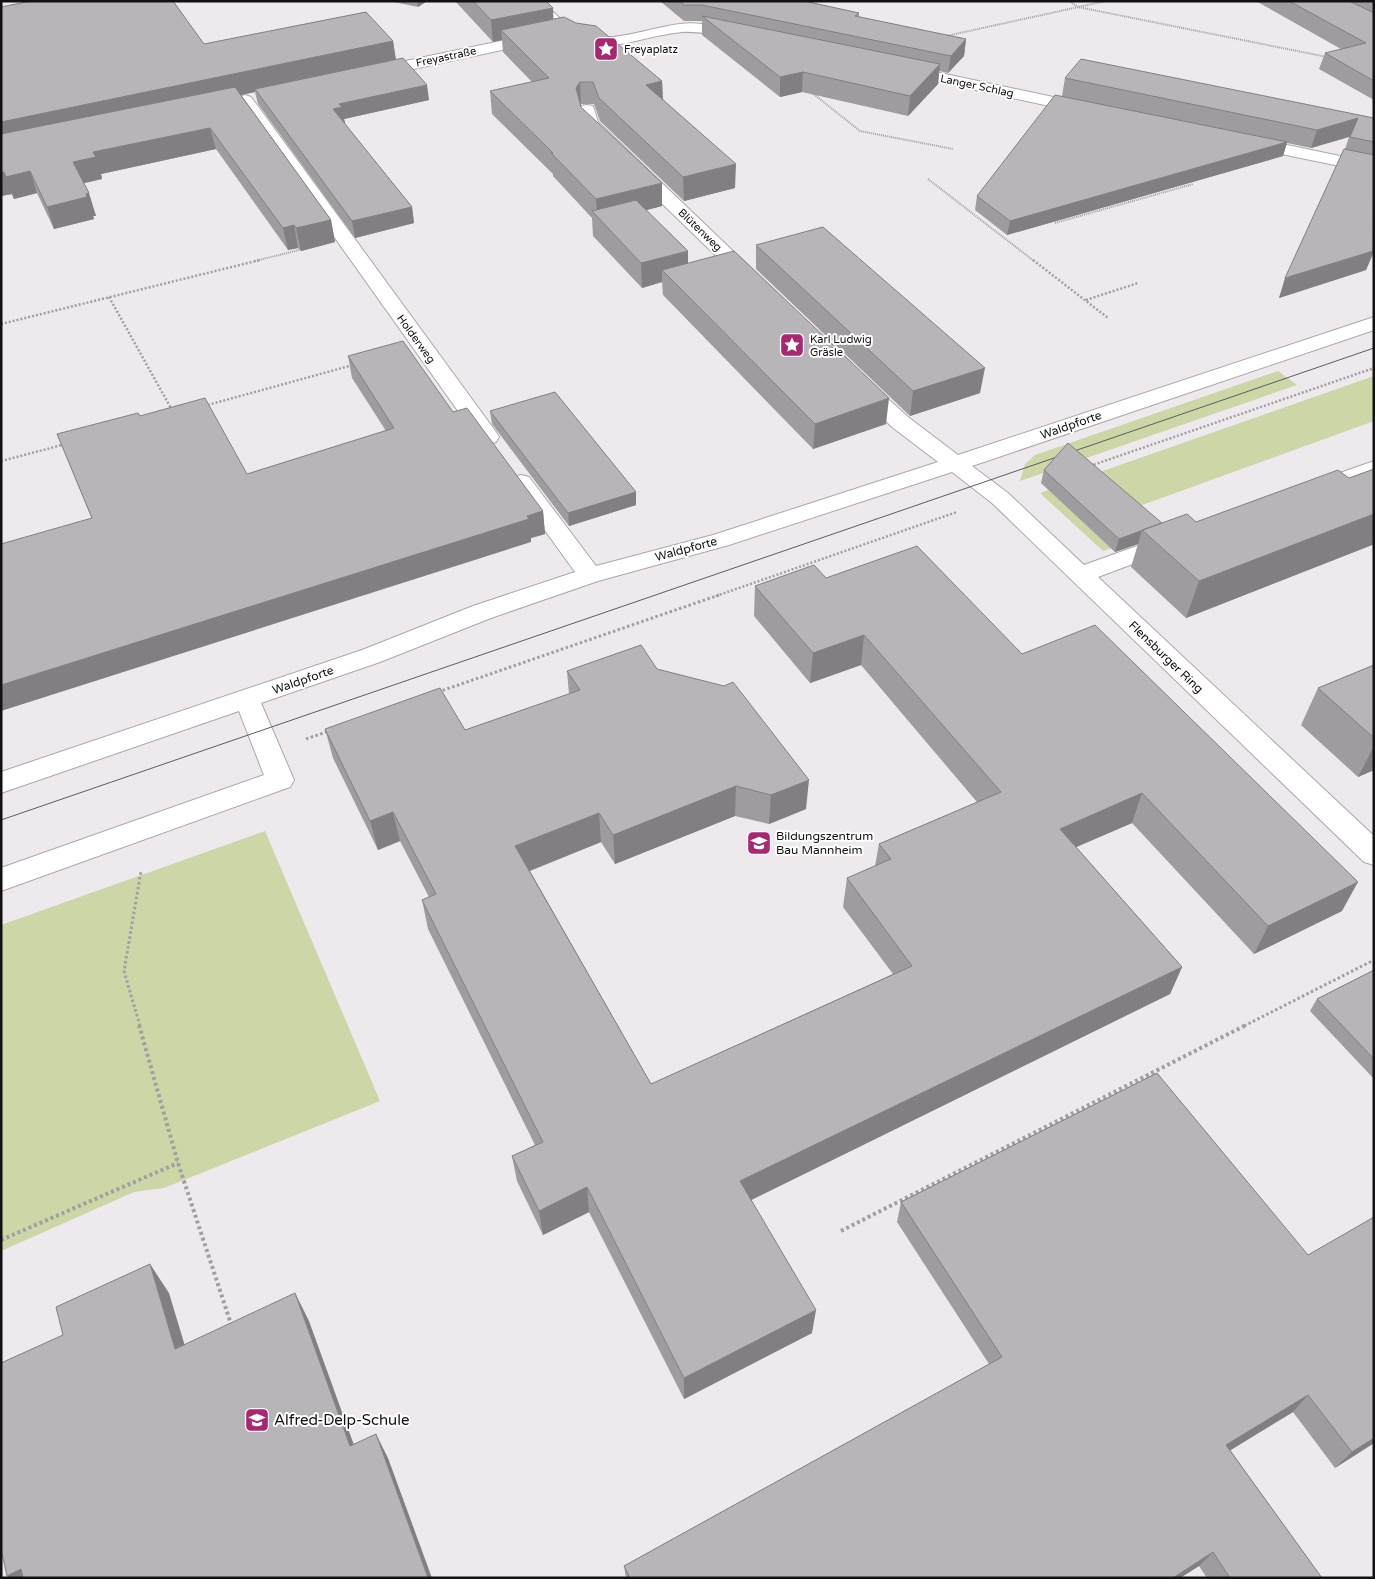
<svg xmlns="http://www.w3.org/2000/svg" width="1375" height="1579" font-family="'Varela Round',sans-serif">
	<rect width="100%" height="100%" fill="#ede9ed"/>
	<path fill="#ccd6a6" d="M1278 371 1297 385 1020 481 1025 464 1035 455Z
		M1374 376V421L1131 509 1155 532 1103 551 1040 493Z
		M265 831 380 1101 164 1188 134 1192 1 1251V925Z"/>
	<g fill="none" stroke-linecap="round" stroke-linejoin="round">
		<defs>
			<path id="minor" d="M526 1H542C555 13 568 29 584 35 611 44 652 27 680 24 701 21 724 28 744 33L747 36 744 39 739 41C720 36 701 31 682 32 630 37 594 65 548 23 540 16 532 9 526 1Z
				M538 33 543 35 546 38 543 41 372 78 366 76 364 73 366 70 372 68Z
				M903 65 1086 104 1092 106 1094 109 1092 112 1086 114 897 73 895 70 897 67Z
				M245 95 251 97 496 432 499 437 496 442 488 444 480 442 237 100 239 97Z
				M587 105 593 106 598 122 758 275 761 279 758 283 751 285 744 283 584 128 579 110 581 106Z
				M1248 137 1374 163V173L1242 146 1239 142 1242 138Z
				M1374 317V330L972 466 1008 493 1084 565 1162 537 1170 534 1178 537 1182 542 1178 547 1098 577 1374 836V865L1364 862 992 503 952 472 729 545 598 581 491 618 380 662 261 703 294 780 290 787 1 891V868L264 775 239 711 1 793V772L362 650 473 606 575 572 510 482 513 477 521 475 529 477 596 566 713 535 938 462 892 427 853 388 850 384 853 380 860 378 867 380 908 417 958 455Z
				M1374 461V476L1314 497 1306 495 1303 490 1306 485Z"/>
		</defs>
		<use href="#minor" stroke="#aaa7ab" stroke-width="2"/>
		<path stroke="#a29ea2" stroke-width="2" stroke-dasharray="1 1" stroke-linecap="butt" d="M1069 1 1078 7 1327 57
			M946 36 1106 1
			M811 92 860 131 953 149
			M928 179 1034 261
			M1055 223 1193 184
			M255 261 303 249"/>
		<path stroke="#a29ea2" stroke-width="2.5" stroke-dasharray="2 2" stroke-linecap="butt" d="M1033 260 1108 318
			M109 297 172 410
			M1086 300 1138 283
			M1 324 260 260
			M204 406 353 365
			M1 461 66 444
			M1090 466 1374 368
			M716 596 957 512"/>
		<path stroke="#a29ea2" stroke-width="3" stroke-dasharray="2.5 2.5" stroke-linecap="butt" d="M438 692 719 595
			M306 739 329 731
			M140 1026 124 971 141 871
			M1244 1026 1374 960"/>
		<path stroke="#a29ea2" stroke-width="4" stroke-dasharray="3 3" stroke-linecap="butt" d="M139 1025 178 1163 232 1327
			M841 1231 1246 1025
			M1 1240 178 1163"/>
		<use href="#minor" fill="#fff" fill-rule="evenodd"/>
		<path stroke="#5e5b5e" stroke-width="1" d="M1 820 1374 348"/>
	</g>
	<path fill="#9e9c9f" d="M389 1H427L418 7Z
		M455 1H546L553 20 662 81 663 99 735 188 684 201 600 121 594 104H581V107L662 206 646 210 688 263 886 424 813 449 663 295 662 282 642 288 593 236 592 218 553 176V174L492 114 490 91 532 82 503 52 502 40 493 42Z
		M660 1H804L859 13V17L966 39 964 56 948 73 939 71 938 84 908 116 802 92 780 97 702 35V21H684Z
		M1256 1H1374V100L1319 69 1325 53 1341 49Z
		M1 7 204 44 393 41 396 59 429 100 344 119 345 123H344L412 207 414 223 355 238 258 104 255 92 241 95 331 220 335 242 301 251 298 248 288 250 216 149 101 174 102 179 84 183 96 216H93L94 219 54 229 37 193 14 199 12 194 1 196Z
		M1065 78 1374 118V251L1366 270 1279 298 1345 149 1349 137 1311 148 1287 143 1283 156 1007 235 975 210 977 196 1062 96Z
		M756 245 980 393 910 416 756 269Z
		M348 356 453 412 543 511 545 534 531 538V542L92 519 57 434 140 416 247 474 386 431 352 378Z
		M490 411 636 492V505L569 526 492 424Z
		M1374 469V547L1372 545 1186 618 1131 567 1138 544 1115 552 1041 483 1044 470 1162 523 1196 522 1349 478Z
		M826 578 1022 654 1342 911 1254 954 1132 823 1076 847 1182 967 1170 994 751 1200 812 1333 684 1399 589 1212 543 1235 517 1181 512 1156 535 1145 428 929 422 900 429 897 400 841 378 850 333 758 325 729 465 730 569 694 567 671 657 669 806 809 769 824 735 816 615 864 601 842 530 871 651 1084 893 974 843 907 847 878 875 866 879 844 977 802 861 665 810 683 754 616 755 586Z
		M1374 665V770L1358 777 1301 725 1318 688Z
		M1374 970V1079L1310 1011 1317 999Z
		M1157 1073 1374 1443 1335 1468 1293 1412 1230 1450 1322 1578H1207L1199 1566 1180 1578H626L624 1566 989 1364 897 1222 901 1202Z"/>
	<path fill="#817f82" d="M417 1H427L418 7Z
		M553 8 554 29 501 30 502 40 493 42 491 20Z
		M966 39 964 56 948 73 951 56Z
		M393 41 396 62 255 89V92L1 146V122Z
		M940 64 938 84 908 116 910 96Z
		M803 72 802 92 780 97V77Z
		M662 81 663 104 646 85Z
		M580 82 581 104 576 88Z
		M427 85 429 100 344 119 345 123 336 125 333 109 339 104Z
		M1358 118 1352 136 1311 148 1317 130Z
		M210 128 216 149 101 174 102 179 80 184 73 162 93 152Z
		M1287 142 1283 156 1007 235 1010 221Z
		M736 164 735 188 684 201 683 177Z
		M30 171 37 193 14 199 12 194 1 196V172Z
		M662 183V206L602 222 597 216 596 199Z
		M89 193 96 216H93L94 219 54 229 47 207Z
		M412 207 414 223 355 238 352 221Z
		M331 220 335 242 301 251 296 228Z
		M294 225 298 248 288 250 283 228Z
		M688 251V275L662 270V282L642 288 641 263Z
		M1374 251 1366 270 1279 298 1285 278Z
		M985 368 980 393 910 416 913 391Z
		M889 398 886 424 813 449 815 424Z
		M636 492V505L569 526 568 513Z
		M543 511 545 534 531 538V542L1 711V685Z
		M1374 514V541L1372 545 1186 618 1199 581Z
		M1142 530 1138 544 1115 552 1119 539Z
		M864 635 861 665 810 683 813 653Z
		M1374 746V770L1358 777Z
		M809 780 806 809 769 824 771 795Z
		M736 786 735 816 615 864 613 835Z
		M1142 793 1132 823 1051 858 1060 829Z
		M393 812 400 841 378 850 370 821Z
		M599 813 601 842 519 875 515 846Z
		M1358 882 1342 911 1254 954 1268 926Z
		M1182 967 1170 994 739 1206 740 1181Z
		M587 1187 589 1212 543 1235 539 1211Z
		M150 1264 169 1293 194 1376 175 1349Z
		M295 1293 309 1321 363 1470 350 1446Z
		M816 1310 812 1333 684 1399V1378Z
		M1308 1395 1293 1412 1213 1461 1226 1445Z
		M376 1434 388 1458 432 1578H428Z
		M1374 1438V1443L1335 1468 1352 1452Z
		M1213 1552 1199 1566 1180 1578H1173Z
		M21 1569 33 1578H9L7 1576Z"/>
	<path fill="#b8b5b9" stroke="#817f82" d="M31 1H173L204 44 366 12 393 41 1 122V7Z
		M473 1H546L553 8 491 20Z
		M680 1H804L859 13 855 16 966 39 951 56 702 5H684Z
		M1289 1H1349L1374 13V81L1325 53 1366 43Z
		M702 16 940 64 910 96 803 72 780 77Z
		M564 17 576 23 596 26 662 81 646 85 736 164 683 177 599 98 593 82H580L576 88 581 107 662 183 596 199 551 153H553L490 91 549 78 501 30Z
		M403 58 427 85 339 104 342 107 333 109 412 207 352 221 255 89Z
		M1081 59 1374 118V142L1350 137 1358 118 1317 130 1065 78Z
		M235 87 331 220 296 228 294 225 283 228 210 128 93 152 96 157 73 162 89 193 86 194 87 197 47 207 30 171 6 177 4 172H1V134Z
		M1055 95 1287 142 1010 221 977 196Z
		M1344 149 1374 155 1373 251 1285 278Z
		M636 200 688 251 641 263 592 211Z
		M823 227 985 368 913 391 756 245Z
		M734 251 889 398 815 424 662 270Z
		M403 341 453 412 467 408 543 511 527 516 529 519 1 685V544L92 518 57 434 138 413 140 416 205 398 247 474 394 428 348 356Z
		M555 392 636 492 568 513 490 411Z
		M1068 443 1162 523 1119 539 1044 470Z
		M1374 469V514L1199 581 1142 530 1187 514 1196 522 1338 470 1349 478Z
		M917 546 1022 654 1095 625 1358 882 1268 926 1142 793 1060 829 1182 967 740 1181 816 1310 684 1378 587 1187 539 1211 512 1156 543 1142 422 900 436 894 393 812 370 821 325 729 440 688 465 730 580 690 567 671 641 645 657 669 724 686 733 682 809 780 771 795 736 786 613 835 599 813 515 846 651 1084 912 966 847 878 891 859 879 844 1001 792 864 635 813 653 755 586 814 565 826 578Z
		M1374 665V738L1318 688Z
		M1374 970V1059L1317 999Z
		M1157 1073 1308 1255 1374 1217V1438L1352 1452 1308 1395 1226 1445 1322 1578H1230L1213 1552 1173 1578H630L624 1566 1002 1357 901 1202Z
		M150 1264 175 1349 295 1293 350 1446 376 1434 428 1578H23L21 1569 7 1576 1 1549V1363L63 1335 56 1307Z"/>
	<defs>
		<symbol id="sight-square" viewBox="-11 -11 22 22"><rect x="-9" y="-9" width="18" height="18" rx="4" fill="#a92671" stroke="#fff"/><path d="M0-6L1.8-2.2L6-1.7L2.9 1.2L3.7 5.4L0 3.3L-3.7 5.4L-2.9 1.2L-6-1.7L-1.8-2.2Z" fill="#fff"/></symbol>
		<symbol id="school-square" viewBox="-11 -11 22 22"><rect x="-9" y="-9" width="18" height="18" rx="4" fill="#a92671" stroke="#fff"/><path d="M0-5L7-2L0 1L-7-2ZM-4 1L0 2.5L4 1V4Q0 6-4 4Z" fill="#fff"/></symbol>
	</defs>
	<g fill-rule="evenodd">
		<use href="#sight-square" x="592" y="35" width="28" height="28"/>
		<use href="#sight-square" x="778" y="331" width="28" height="28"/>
		<use href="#school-square" x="745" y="829" width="28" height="28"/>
		<use href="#school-square" x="243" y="1406" width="28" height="28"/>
	</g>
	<g text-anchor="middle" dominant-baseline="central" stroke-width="4" stroke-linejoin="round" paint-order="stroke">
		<g font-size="11" fill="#121012" stroke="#fff" text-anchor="start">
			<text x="624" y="49">Freyaplatz</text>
			<text x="810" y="339">Karl Ludwig<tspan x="810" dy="13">Gräsle</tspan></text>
		</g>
		<g font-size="11" fill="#121012" stroke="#fff">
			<text transform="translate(446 57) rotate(-12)">Freyastraße</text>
			<text transform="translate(977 86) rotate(12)">Langer Schlag</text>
			<text transform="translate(700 230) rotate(44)">Blütenweg</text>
			<text transform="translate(416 339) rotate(54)">Holderweg</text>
		</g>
		<g font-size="12" fill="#121012" stroke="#fff">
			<text transform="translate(1071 425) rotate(-19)">Waldpforte</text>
			<text transform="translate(686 549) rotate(-15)">Waldpforte</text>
			<text transform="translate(1166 657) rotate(44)">Flensburger Ring</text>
			<text transform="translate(303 680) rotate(-19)">Waldpforte</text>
		</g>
		<g font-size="12" fill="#121012" stroke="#fff" text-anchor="start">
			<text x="776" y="836">Bildungszentrum<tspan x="776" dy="14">Bau Mannheim</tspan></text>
		</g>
		<g font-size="15" fill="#121012" stroke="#fff" text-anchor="start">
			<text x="274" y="1420">Alfred-Delp-Schule</text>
		</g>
	</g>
	<rect width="1375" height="1579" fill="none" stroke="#121012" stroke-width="5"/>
</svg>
